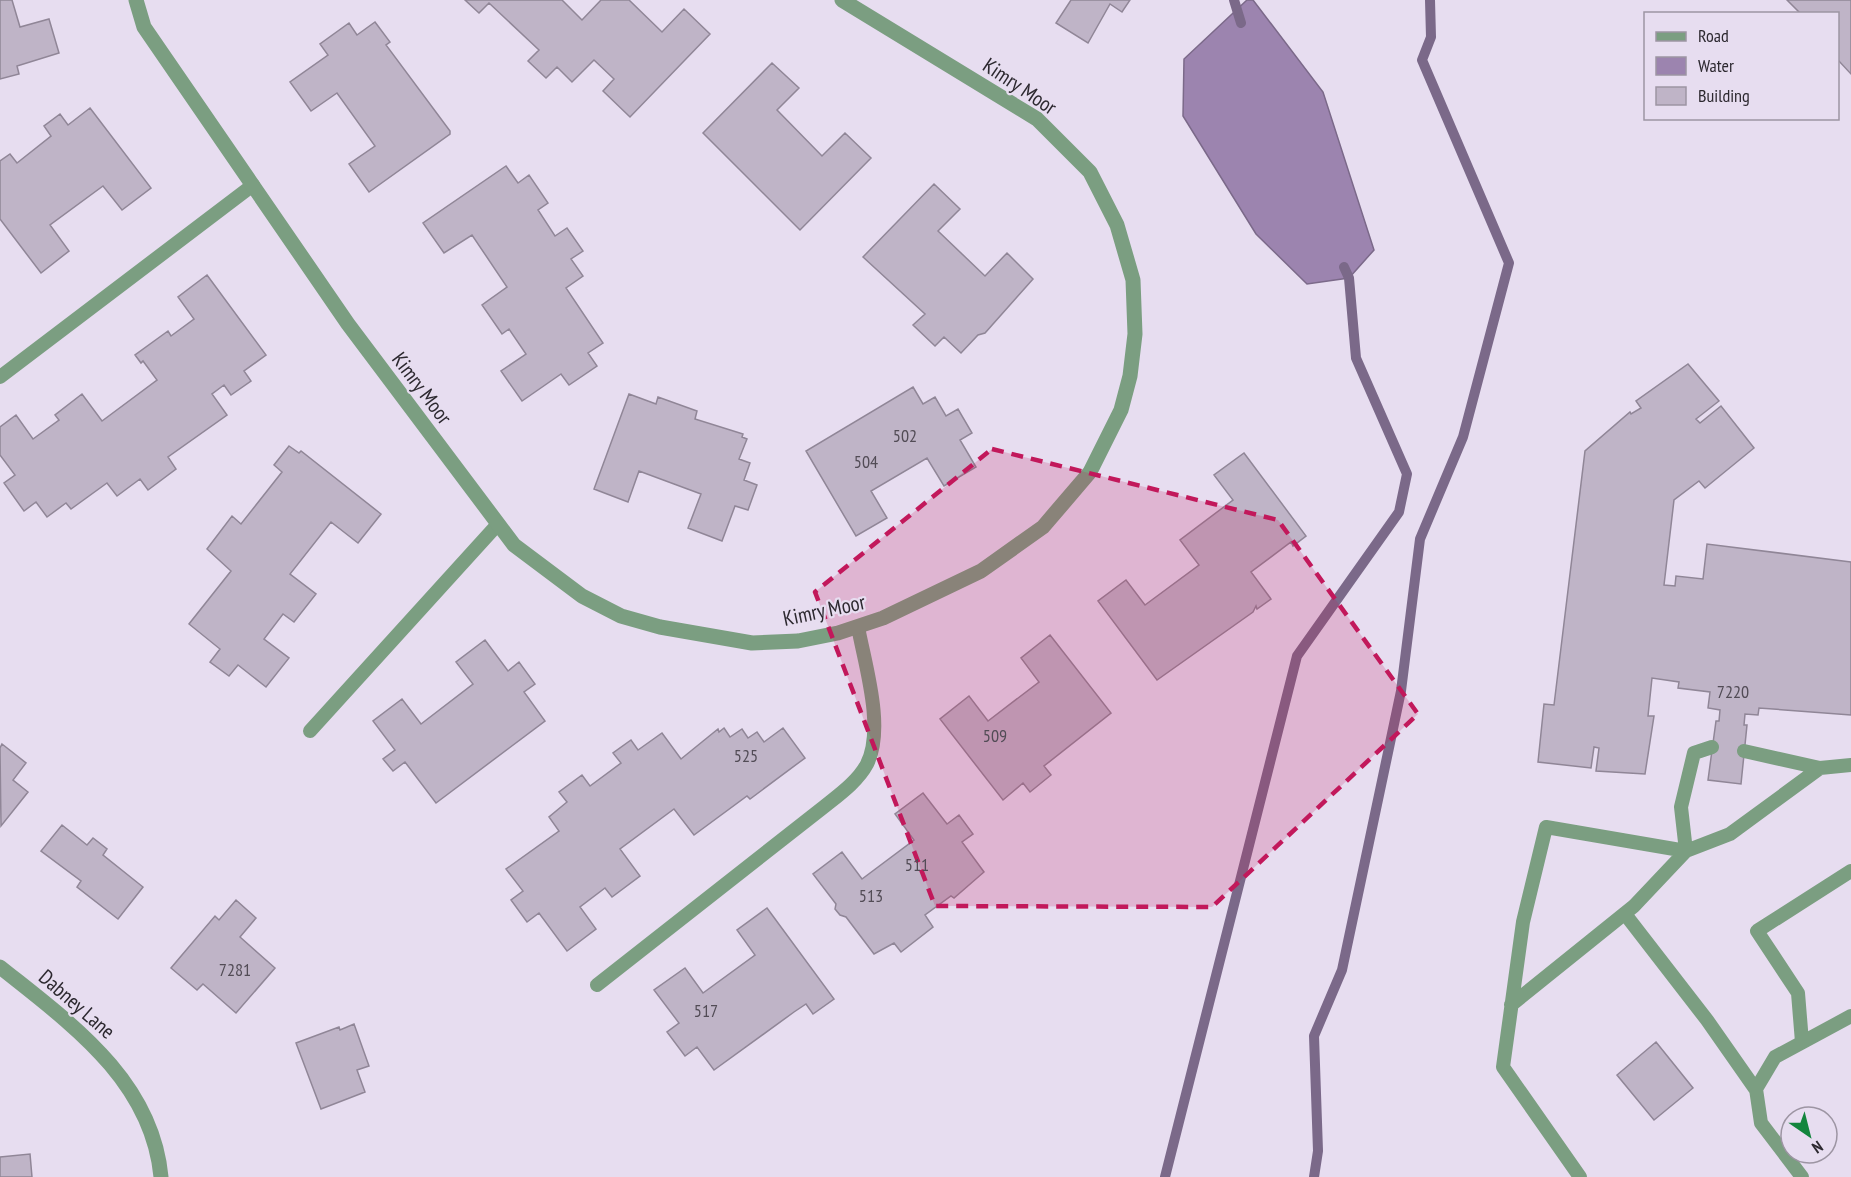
<svg xmlns="http://www.w3.org/2000/svg" width="1851" height="1177" font-family="'PT Sans Narrow',sans-serif">
	<rect width="100%" height="100%" fill="#e7ddf0"/>
	<path fill="#9c84af" stroke="#7b6989" stroke-width="1.5" d="M1247 0H1253L1323 92 1374 250 1349 278 1307 284 1256 234 1183 116 1184 59Z"/>
	<g fill="none" stroke-linecap="round" stroke-linejoin="round">
		<path stroke="#7b6989" stroke-width="10" d="M1234 0 1241 23
			M1165 1177 1297 656 1399 512 1407 474 1356 358 1349 278 1344 267
			M1314 1177 1318 1151 1314 1036 1342 970 1401 691 1420 539 1463 437 1509 263 1422 60 1431 37 1430 0"/>
	</g>
	<path fill="#bfb4c7" stroke="#908697" stroke-width="1.5" d="M0 0H12L20 27 49 19 59 53 17 66 19 74 0 79Z
		M465 0H562L582 20 601 0H629L662 32 684 9 710 34 630 117 603 91 614 79 594 60 572 82 557 67 546 78 528 61 539 50 489 3 479 13Z
		M1071 0H1130L1122 12 1110 4 1088 43 1056 23Z
		M1787 0H1851V74L1838 60V14H1801Z
		M375 22 390 42 386 45 450 131V134L369 192 349 164 375 146 337 93 311 111 290 82 328 55 320 44 349 23 357 35Z
		M772 63 799 88 777 110 822 156 845 133 871 158 800 230 703 133Z
		M90 108 151 188 122 210 103 186 50 225 69 251 41 273 0 219V161L10 154 17 163 51 136 44 126 60 114 68 125Z
		M506 166 518 183 529 175 548 203 538 210 555 236 567 228 583 251 571 259 583 276 566 288 603 343 588 353 597 366 569 385 561 374 522 401 501 371 526 354 509 329 502 334 482 305 507 287 472 235 444 253 423 223Z
		M934 184 960 209 938 231 985 276 1007 253 1033 279 985 333 978 335 961 353 944 337 935 346 913 325 925 314 863 257Z
		M207 275 266 355 244 371 251 381 231 395 224 385 212 394 227 415 168 457 176 469 148 490 140 479 117 496 107 483 71 509 66 503 47 517 36 502 24 511 4 483 15 475 0 455V427L16 415 33 439 59 420 55 415 82 394 102 421 157 380 143 361 141 363 135 355 168 331 171 336 194 319 178 297Z
		M1688 364 1719 401 1696 419 1700 423 1721 406 1754 448 1705 488 1699 481 1674 500 1664 585 1675 586 1676 576 1703 579 1707 544 1851 562V715L1759 708 1758 715 1745 714 1744 725H1747L1741 784 1708 780 1716 721H1719L1720 710 1708 708 1710 692 1678 688 1679 682 1652 678 1648 716H1654L1645 774 1596 771 1599 748 1594 747 1591 768 1538 762 1544 704 1554 705 1585 451 1630 412 1631 414 1641 408 1636 401Z
		M913 387 923 404 935 397 946 416 958 409 972 433 960 440 976 467 944 486 927 458 871 491 887 518 856 536 806 451Z
		M629 394 656 404 658 397 697 411 695 419 743 434 742 437 747 439 739 459 750 463 744 480 757 485 748 510 735 506 722 541 688 528 701 494 639 471 628 502 594 489Z
		M289 446 299 453 301 451 381 514 358 543 331 522 290 574 316 594 294 622 283 614 264 639 289 658 266 687 238 665 229 676 210 662 220 649 189 624 231 571 207 549 232 516 241 524 282 472 274 465Z
		M1244 453 1306 536 1293 546 1291 542 1251 572 1271 599 1257 609 1256 606 1253 612 1157 680 1098 601 1126 580 1145 605 1199 565 1180 540 1233 500 1214 475Z
		M1050 635 1111 713 1044 766 1051 775 1030 792 1023 783 1003 800 940 719 969 696 988 721 1039 682 1021 658Z
		M485 640 508 671 519 662 535 684 524 692 545 721 436 803 405 762 393 771 383 759 395 750 373 721 402 699 421 724 473 684 456 662Z
		M724 728 730 737 742 729 748 738 757 732 764 742 783 728 805 758 750 799 747 796 694 835 674 809 620 849 640 876 612 897 605 888 580 907 596 929 567 951 539 913 527 922 511 900 523 891 506 869 559 831 549 817 567 802 559 792 582 775 590 786 621 763 613 753 631 740 638 750 662 733 681 759 718 729 719 732Z
		M2 744 26 763 13 780 28 792 1 826 0 748Z
		M923 793 947 824 959 815 973 834 962 842 984 872 954 898 951 896 925 915 933 927 901 952 894 943 874 954 846 917 840 915 835 909 836 904 813 874 842 852 862 879 914 840 895 814Z
		M62 825 87 845 93 838 107 849 103 855 143 887 118 919 77 887 81 881 41 851Z
		M236 900 256 918 240 937 275 968 236 1013 203 984 197 990 171 968 215 916 219 920Z
		M767 908 834 999 813 1014 806 1004 794 1012 714 1070 697 1047 685 1056 667 1032 679 1023 654 990 685 968 703 993 755 955 737 930Z
		M354 1024 369 1066 357 1070 365 1092 321 1109 296 1043 339 1027 340 1030Z
		M1656 1042 1693 1088 1654 1120 1617 1075Z
		M30 1154 32 1177H0V1157Z"/>
	<g fill="none" stroke-linecap="round" stroke-linejoin="round">
		<path stroke="#7b9e81" stroke-width="14" d="M0 377 253 185
			M310 731 498 524
			M1744 751 1820 768
			M1625 914 1707 1020 1756 1090
			M597 985 825 806C840 794 858 781 867 764 885 728 865 665 858 627
			M1511 1005 1634 906 1686 851 1681 807 1694 753 1712 747
			M1802 1042 1798 993 1757 931 1851 871
			M1580 1177 1503 1067 1523 922 1546 827 1686 851 1730 834 1820 768 1851 765
			M1802 1177 1761 1123 1756 1089 1775 1057 1851 1016"/>
		<path stroke="#7b9e81" stroke-width="15" d="M136 0 144 27 348 324 514 545 582 596 621 616 660 627 752 643 798 641 838 633 883 618 981 571 1043 527 1090 472 1121 410 1130 376 1135 334 1133 280 1117 225 1090 172 1037 119 842 0
			M0 967C70 1023 152 1080 161 1177"/>
	</g>
	<path fill="#c2185b" fill-opacity="0.2" stroke="#c2185b" stroke-width="4.5" stroke-dasharray="12 8" stroke-linejoin="round" d="M992 449 1278 520 1418 714 1212 907 935 906 815 592Z"/>
	<g text-anchor="middle" dominant-baseline="central" stroke-width="4.5" stroke-linejoin="round" paint-order="stroke">
		<g font-size="18" fill="#524c56">
			<text x="905" y="435">502</text>
			<text x="866" y="461">504</text>
			<text x="1733" y="691">7220</text>
			<text x="995" y="735">509</text>
			<text x="746" y="755">525</text>
			<text x="917" y="864">511</text>
			<text x="871" y="895">513</text>
			<text x="235" y="969">7281</text>
			<text x="706" y="1010">517</text>
		</g>
		<g font-size="21" fill="#2d2930" stroke="#e7ddf0">
			<text transform="translate(1020 86) rotate(34)">Kimry Moor</text>
			<text transform="translate(422 388) rotate(53)">Kimry Moor</text>
			<text transform="translate(824 610) rotate(-12)">Kimry Moor</text>
			<text transform="translate(77 1004) rotate(41)">Dabney Lane</text>
		</g>
	</g>
	<rect x="1644" y="12" width="195" height="108" fill="#e7ddf0" stroke="#9d95a3" stroke-width="1.5"/>
	<rect x="1656" y="32" width="30" height="9" fill="#7b9e81" stroke="#9d95a3" stroke-width="1.5"/>
	<text x="1698" y="42" font-size="18" fill="#2d2930">Road</text>
	<rect x="1656" y="57" width="30" height="18" fill="#9c84af" stroke="#9d95a3" stroke-width="1.5"/>
	<text x="1698" y="72" font-size="18" fill="#2d2930">Water</text>
	<rect x="1656" y="87" width="30" height="18" fill="#bfb4c7" stroke="#9d95a3" stroke-width="1.5"/>
	<text x="1698" y="102" font-size="18" fill="#2d2930">Building</text>
	<g transform="translate(1809 1135) rotate(145)"><circle r="28" fill="#e7ddf0" stroke="#9d95a3" stroke-width="1.5"/>
	<path d="M0-4.5L10 22L0 15L-10 22Z" fill="#13853d"/>
	<text y="-9" font-size="16" font-weight="bold" text-anchor="middle" fill="#2d2930">N</text>
	</g>
</svg>
